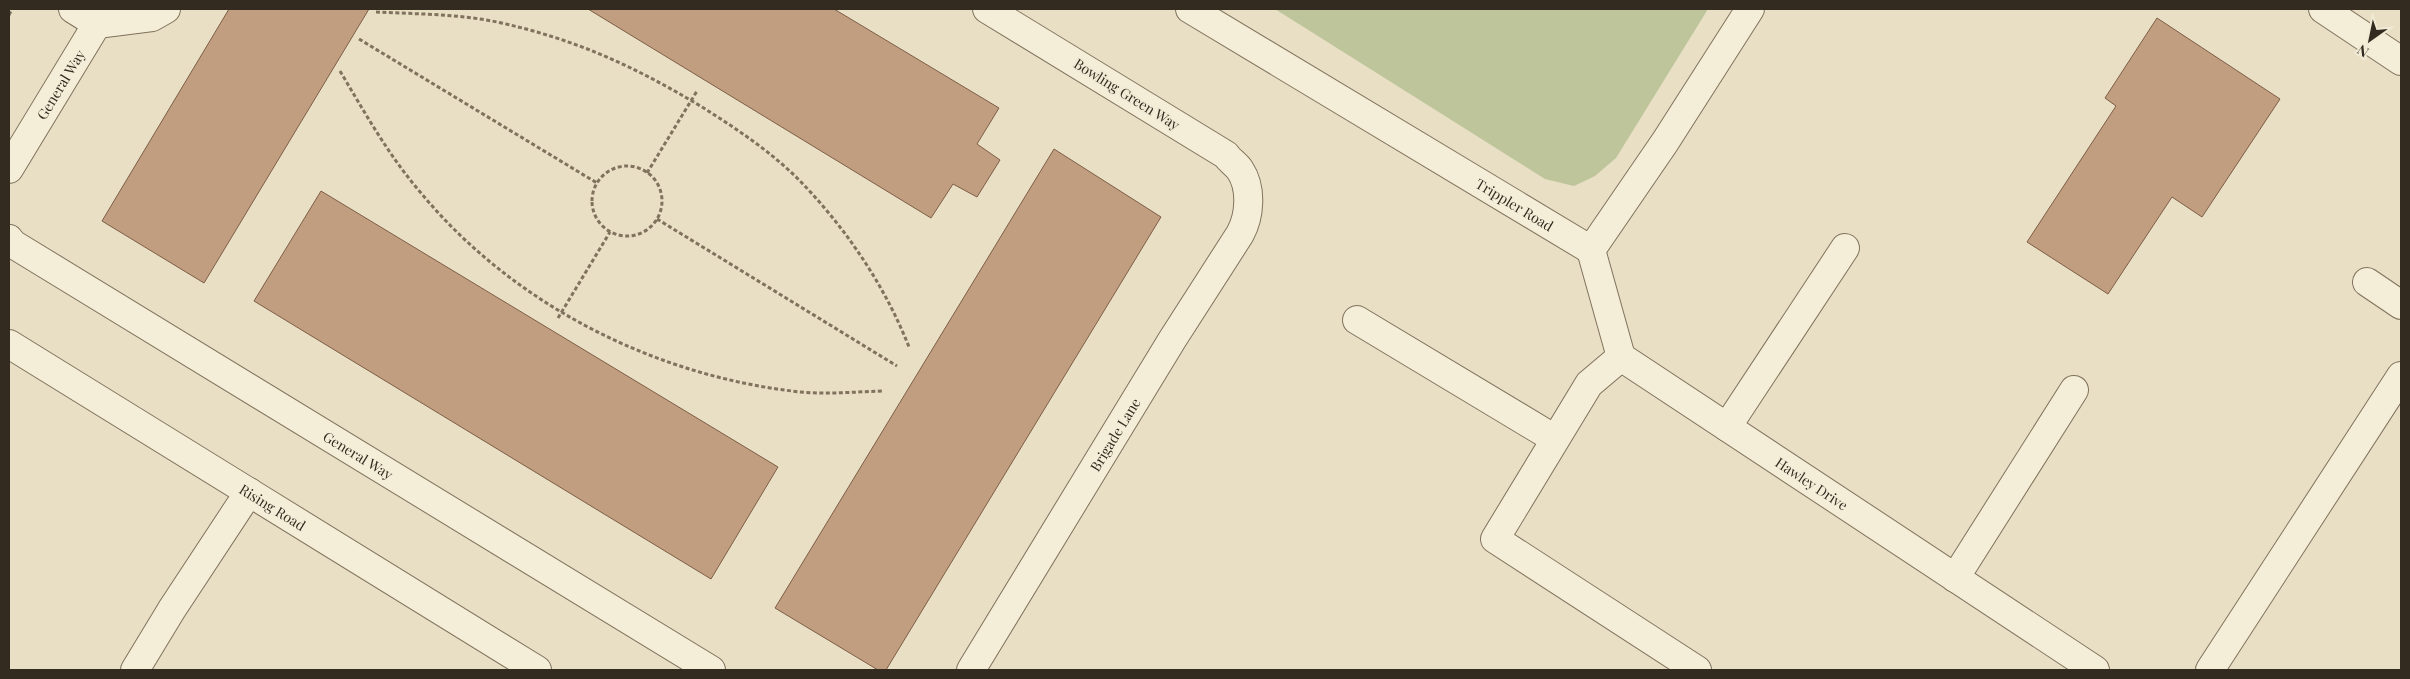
<svg xmlns="http://www.w3.org/2000/svg" width="2410" height="679" font-family="'Playfair Display',serif">
	<rect width="100%" height="100%" fill="#e8dfc5"/>
	<path fill="#bec59b" d="M1275 9H1708L1616 158 1595 176 1574 186 1545 179Z"/>
	<path fill="#c29e80" stroke="#7d5e46" d="M229 9H369L204 283 102 221Z
		M588 9H834L999 108 977 144 1000 160 977 197 953 184 931 218Z
		M2157 18 2280 99 2202 217 2172 197 2108 294 2027 242 2116 106 2105 98Z
		M1054 149 1161 217 886 670H878L775 608Z
		M321 191 778 467 711 579 254 301Z"/>
	<g fill="none" stroke-linecap="round" stroke-linejoin="round">
		<defs>
			<g id="minor">
				<path d="M73 9 97 24"/>
				<path id="s1" d="M1190 9 1591 250 1665 142 1750 9"/>
				<path d="M2323 9 2401 61"/>
				<path d="M97 24 152 17 166 9"/>
				<path id="s2" d="M9 169 106 9"/>
				<path id="s3" d="M9 239 13 244 711 670"/>
				<path id="s4" d="M1591 250 1621 357 2095 670"/>
				<path d="M2367 282 2401 305"/>
				<path d="M1357 320 1555 439"/>
				<path id="s5" d="M9 344 537 670"/>
				<path d="M1621 357 1589 384 1495 539 1697 670"/>
				<path d="M1727 427 1845 248"/>
				<path d="M1955 578 2074 390"/>
				<path d="M135 670 172 609 249 492"/>
				<path id="s6" d="M971 670 1172 340 1240 234C1250 216 1252 188 1240 170 1236 164 1230 161 1226 155L987 9"/>
				<path d="M2210 670 2401 376"/>
			</g>
		</defs>
		<use href="#minor" stroke="#81725d" stroke-width="30"/>
		<path stroke="#81725d" stroke-width="3" stroke-dasharray="4 2.5" stroke-linecap="butt" d="M376 12C416 14 458 14 497 22 575 39 634 66 702 107 737 129 773 153 802 183 847 230 885 286 909 347
			M9 15 12 9
			M359 39 597 183
			M340 71C365 113 389 156 421 193 512 303 651 374 792 391 822 395 852 392 882 391
			M592 201a35 35 0 1 1 70 0a35 35 0 1 1-70 0Z
			M647 173 697 91
			M657 219 897 366
			M558 318 610 232"/>
		<use href="#minor" stroke="#f4edd7" stroke-width="28"/>
	</g>
	<g text-anchor="middle" dominant-baseline="central" stroke-width="4" stroke-linejoin="round" paint-order="stroke">
		<g font-size="14" fill="#332a20" stroke="#f1ead4">
			<text stroke="none"><textPath href="#s2" startOffset="99">General Way</textPath></text>
			<text transform="translate(1127 94) rotate(32)">Bowling Green Way</text>
			<text stroke="none"><textPath href="#s1" startOffset="379">Trippler Road</textPath></text>
			<text stroke="none"><textPath href="#s6" startOffset="276">Brigade Lane</textPath></text>
			<text stroke="none"><textPath href="#s3" startOffset="411">General Way</textPath></text>
			<text stroke="none"><textPath href="#s4" startOffset="340">Hawley Drive</textPath></text>
			<text stroke="none"><textPath href="#s5" startOffset="310">Rising Road</textPath></text>
		</g>
	</g>
	<rect width="2410" height="679" fill="none" stroke="#332a20" stroke-width="20"/>
	<g transform="translate(2370 40) rotate(213)" stroke="#f1ead4" stroke-width="4" paint-order="stroke">
	<path d="M0-4L9 19L0 12L-9 19Z" fill="#332a20"/>
	<text y="-8" font-size="14" font-weight="bold" text-anchor="middle" fill="#332a20">N</text>
	</g>
</svg>
